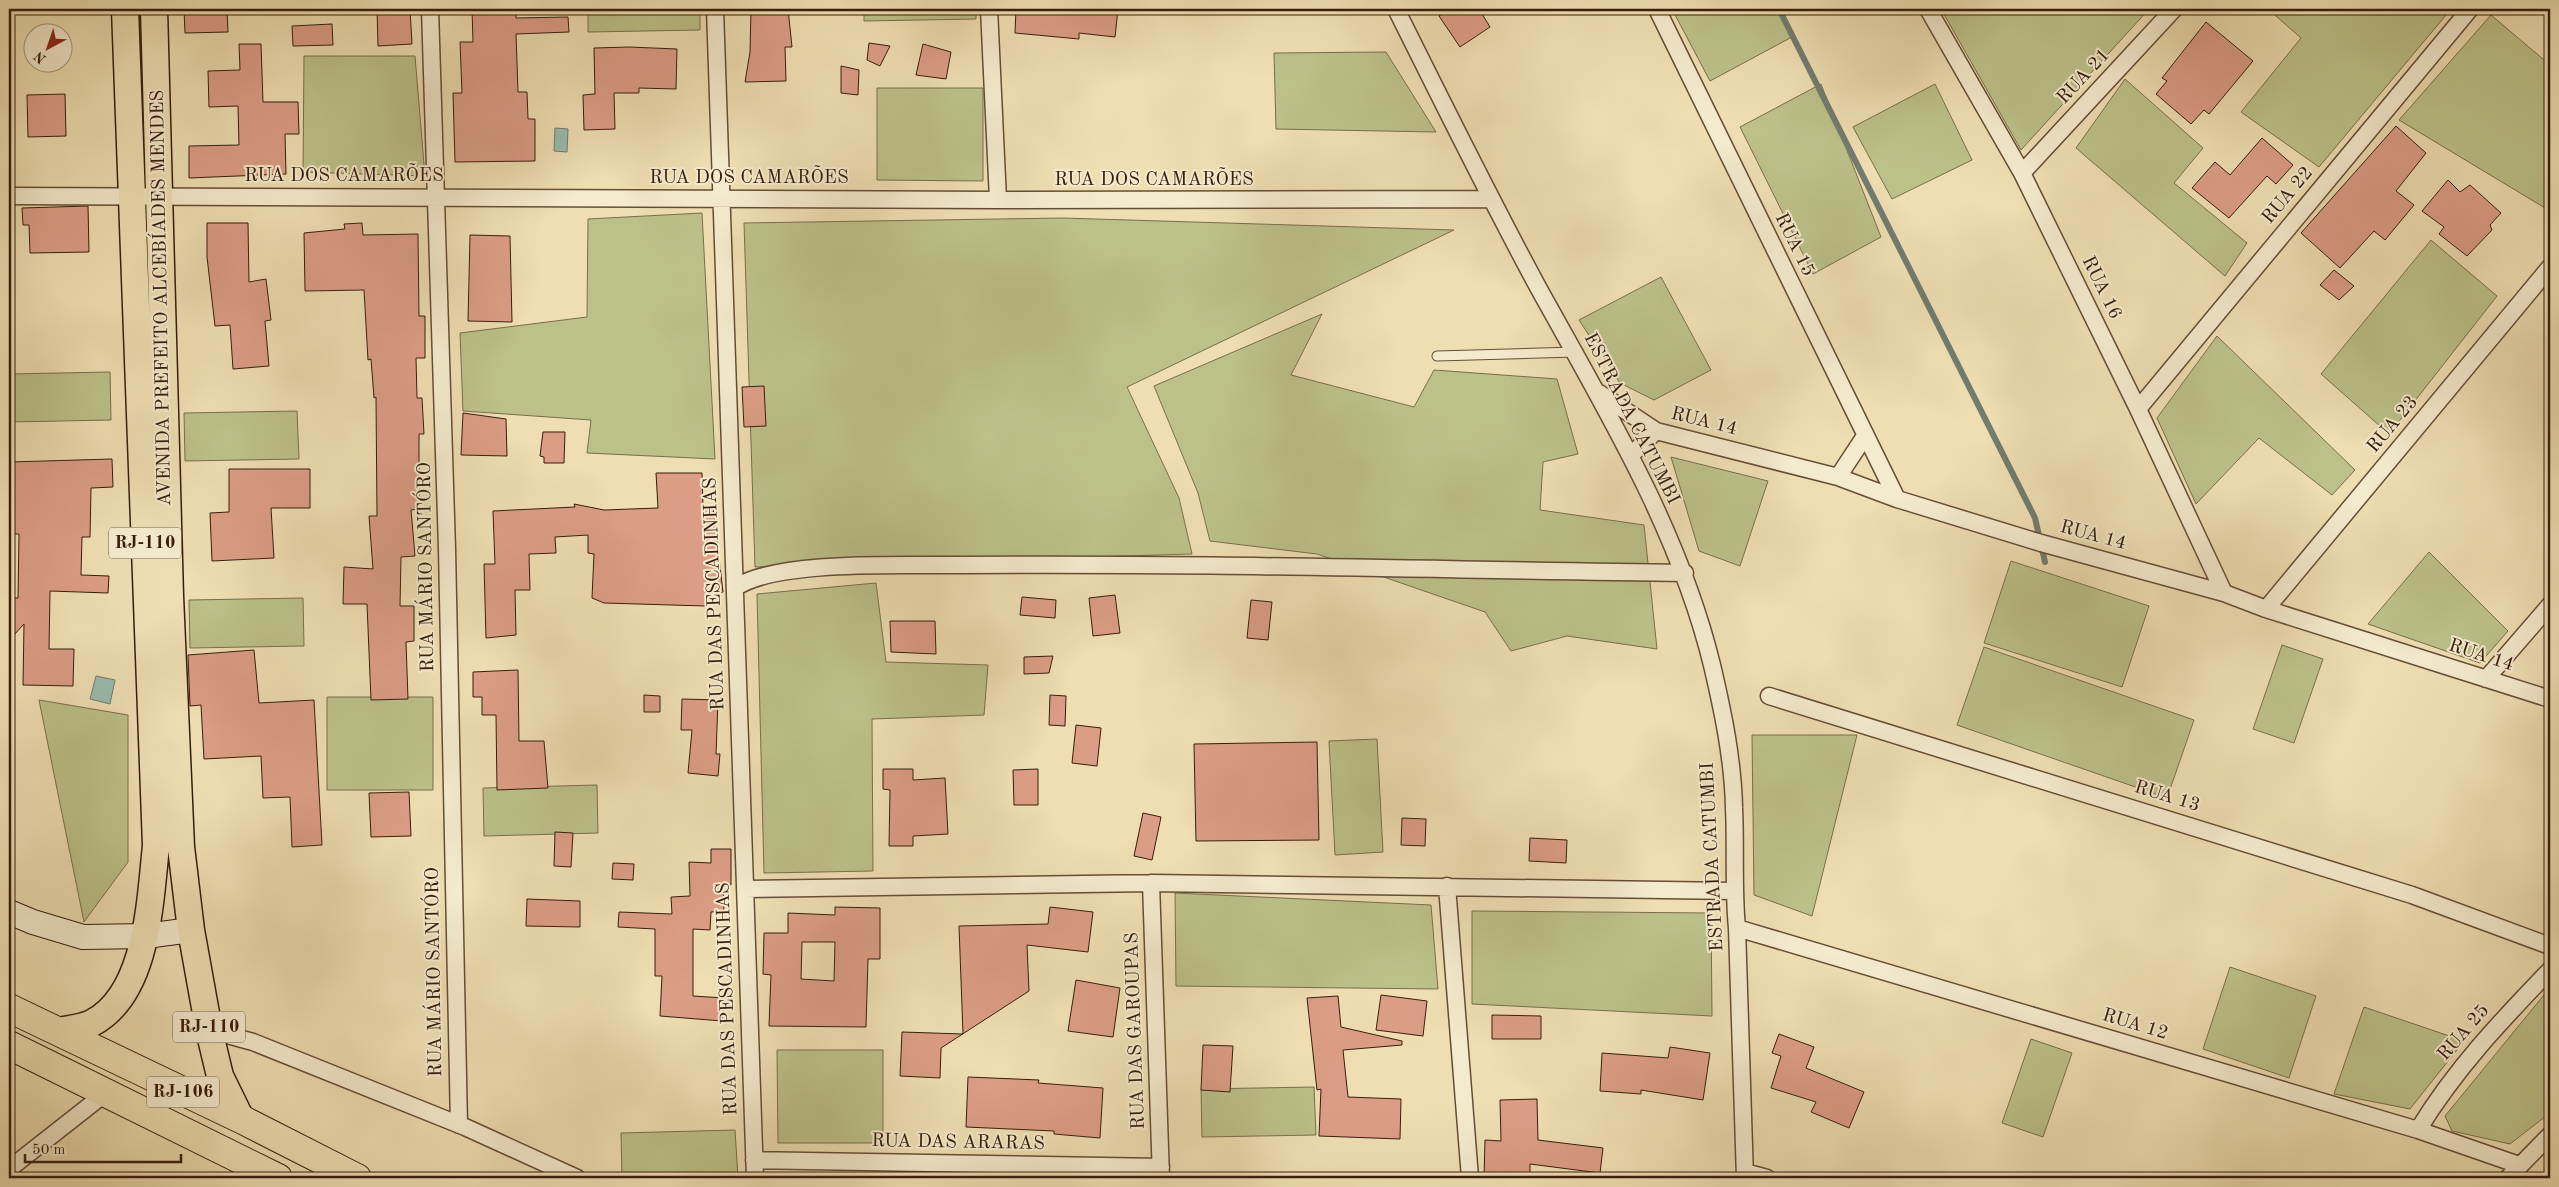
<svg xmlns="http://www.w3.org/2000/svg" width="2559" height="1187" font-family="'Old Standard TT',serif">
	<rect width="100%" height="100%" fill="#eedeb2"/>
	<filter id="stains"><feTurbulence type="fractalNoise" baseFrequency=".004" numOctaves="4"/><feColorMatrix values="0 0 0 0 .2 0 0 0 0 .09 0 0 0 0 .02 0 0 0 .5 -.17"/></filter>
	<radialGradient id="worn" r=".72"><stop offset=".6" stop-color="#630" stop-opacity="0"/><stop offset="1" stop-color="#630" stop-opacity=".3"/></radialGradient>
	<path fill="#bcc089" stroke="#7a6e4b" d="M588 9H700V30L588 32Z
		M864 9H976V19L864 21Z
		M1672 9H1777L1792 37 1710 81Z
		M1941 9H2149L2021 150Z
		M2268 9H2451L2319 167 2241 112 2301 38Z
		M2491 15 2550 65V211L2399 120Z
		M1386 52 1436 132 1276 129 1274 53Z
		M304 56H415L425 176 303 172Z
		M2125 79 2203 148 2174 183 2247 243 2225 276 2076 148Z
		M1821 84 1881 237 1813 274 1740 127Z
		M1935 84 1972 160 1892 199 1853 127Z
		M877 88H983V181L877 180Z
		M702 213 715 459 587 453 591 420 463 411 460 333 587 317 588 219Z
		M1063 218 1454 230 1127 387 1179 498 1192 554 755 567 744 223Z
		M2431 240 2497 296 2389 434 2321 374Z
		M1661 277 1711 370 1654 400 1620 383 1579 320Z
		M1322 314 1291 375 1414 407 1434 370 1557 379 1578 454 1543 462 1540 510 1644 525 1657 649 1567 636 1511 651 1485 612 1317 554 1210 541 1198 493 1154 386Z
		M2217 336 2355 470 2332 495 2259 438 2196 504 2157 418Z
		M110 372 111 420 9 422V374Z
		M297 411 299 459 185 461 184 413Z
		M1671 457 1768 481 1740 566 1699 551Z
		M2429 552 2508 631 2480 663 2368 624Z
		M2011 561 2149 606 2122 687 1984 643Z
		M876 583 886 662 988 665 984 715 872 719 873 871 764 873 757 594Z
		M303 598 304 646 190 648 189 600Z
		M2282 645 2323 659 2294 743 2253 729Z
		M1984 647 2194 720 2167 798 1957 725Z
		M327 697H433V790H327Z
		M39 700 128 715V862L84 922Z
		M1752 735H1857L1812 916 1754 895Z
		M1377 739 1383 852 1335 855 1329 741Z
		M597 785 598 833 484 836 483 788Z
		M1175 893 1431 905 1438 989 1176 986Z
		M1472 911 1711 913 1712 1016 1472 1004Z
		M2230 967 2316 996 2289 1078 2203 1049Z
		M2548 990H2550V1113L2510 1144 2452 1131 2445 1116Z
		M2364 1007 2464 1041 2410 1109 2334 1094Z
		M2031 1039 2072 1053 2043 1137 2002 1123Z
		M777 1050H883V1143H778Z
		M1314 1087 1316 1135 1202 1137 1201 1089Z
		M735 1130 738 1178H622L621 1133Z"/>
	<path fill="#99bcb0" stroke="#727c6f" d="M555 128 568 129 567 152 554 151Z
		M96 676 115 680 110 704 90 699Z"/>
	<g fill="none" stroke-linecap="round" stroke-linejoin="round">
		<path stroke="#727c6f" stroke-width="6" d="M1779 9 2035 518 2045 562
			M2546 1178 2550 1174"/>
	</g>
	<path fill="#db9d85" stroke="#381d0d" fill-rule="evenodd" d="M184 9H227L228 32 185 33Z
		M377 9H410L412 44 378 46Z
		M472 9H516V18L568 17 569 32 516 34 518 92H527L528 119H535V161L455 162 453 93H462L460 42H473Z
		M751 9H788L792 47H785L786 81 745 82 750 52Z
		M1016 9H1118L1115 37 1079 33V39L1015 33Z
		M1449 9H1479L1490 27 1460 47 1439 16Z
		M2206 22 2253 61 2209 114 2204 110 2191 124 2156 94 2167 81 2162 78Z
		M332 24 333 45 293 46 292 26Z
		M869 43 890 46 880 66 867 60Z
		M239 44H261L263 102H298L299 134H285L286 174 189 178V146L239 145 238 106 209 107 208 71 240 70Z
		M923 44 951 52 946 79 916 75Z
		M629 47 677 49 676 89 639 88V93H614L615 129 584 130 583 95 595 94 594 48Z
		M841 66 859 70 858 95 841 93Z
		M65 94 66 136 28 137 27 95Z
		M2396 126 2426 153 2396 191 2414 205 2385 240 2374 231 2340 268 2301 233Z
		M2262 138 2293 165 2276 184 2267 176 2229 218 2192 188 2215 162 2230 175Z
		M2448 180 2460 192 2470 185 2501 213 2490 225 2492 230 2467 256 2439 234 2444 227 2422 211Z
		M88 206 89 252 30 253 29 225H23L22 208Z
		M207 223H248L249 282 266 279 271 320 265 321 269 366 233 369 230 325 215 326 207 257Z
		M362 223 363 235 418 234 419 316H425V358H416L417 398H422L424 434H419V509L411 510 415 556 401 557 400 606H414V641L406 642 408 699 371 700 367 604H343L344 567 373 569 369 516H377L376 397 374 398 371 359 368 360 364 290 305 291 304 233 345 229 344 224Z
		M470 235 510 236 512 322 468 321Z
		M2334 270 2354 286 2339 300 2320 285Z
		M764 386 766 426 744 427 742 387Z
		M463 413 506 419 507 456 461 455Z
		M543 432H565L564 463H544V457L540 456Z
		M112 459 113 487 91 488 90 537H82L81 575 109 576 108 593 50 591 49 649H74L73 686 23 685 24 624 13 636 14 598H18L19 534H9V462Z
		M229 469H310V508H271L274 558 212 561 210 513 229 512Z
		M656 473H702L703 506H713L723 592 708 595 705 606 604 603 592 598 594 554 588 553V535L555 537 556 553 529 554 530 590H515L516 635 486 638 484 564H495L493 511 575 507 574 504 604 510 658 508Z
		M1115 595 1120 633 1093 636 1089 598Z
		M1022 597 1056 600 1055 618 1020 615Z
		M1251 600 1272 602 1268 640 1247 638Z
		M890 621H935L936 654 891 652Z
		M254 650 259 703 314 700 322 845 292 847 290 797 263 798 261 756 204 759 201 705 190 706 188 655Z
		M1053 656 1049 673 1024 674V657Z
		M518 670 519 741H544L548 788 497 790 496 715H482V697H473V672Z
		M644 695 660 696V712H644Z
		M1050 695 1066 696 1065 726 1049 725Z
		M682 699 718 700 716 754H720L718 776 688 773 692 730H681Z
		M1076 725 1101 728 1097 766 1072 763Z
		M1317 742 1319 840 1196 841 1194 744Z
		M883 769H913V780L945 778 948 834 913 836V846H889L890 790 883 789Z
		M1038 769V805H1014L1013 770Z
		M409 792 411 836 371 837 369 793Z
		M1143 813 1161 817 1152 860 1134 856Z
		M1402 818 1426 819 1425 846 1401 845Z
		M555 832 573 833 571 867 554 866Z
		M1530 838 1567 840 1566 863 1529 861Z
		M711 849H731V885H723L724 911 711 912 710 930 693 929V996L724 998 722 1021 660 1016 662 976H655V929L618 927 619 912 672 914 671 897 690 896 689 862 711 863Z
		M613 863 634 864 633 880 612 879Z
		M527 899 580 901V927L526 926Z
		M835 907 880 908V959H868L866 1027 769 1026 771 975 763 974 764 933H788V913L835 915ZM802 942H835L834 981 801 979Z
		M1050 907 1093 912 1088 952 1027 945 1029 991 941 1048 940 1078 900 1076 902 1032 963 1034 959 926 1048 924Z
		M1076 980 1120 988 1113 1037 1068 1031Z
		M1381 995 1427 1001 1423 1036 1376 1030Z
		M1338 996 1341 1027 1402 1041V1045L1343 1050 1348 1097 1401 1099 1400 1139 1319 1136 1321 1089 1317 1090 1307 998Z
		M1492 1015 1541 1016V1039H1492Z
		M1779 1034 1814 1047 1806 1068 1864 1092 1849 1128 1811 1112 1816 1102 1771 1088 1781 1056 1772 1053Z
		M1203 1045 1233 1046 1230 1092 1201 1090Z
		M1670 1047 1710 1053 1703 1100 1641 1090V1094L1600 1091 1602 1053 1668 1058Z
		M968 1077 1039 1080 1038 1083 1103 1088 1100 1138 1054 1134V1131L966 1127Z
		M1537 1099 1538 1140 1603 1148 1600 1173 1530 1164V1178H1484L1485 1140 1501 1141 1500 1100Z"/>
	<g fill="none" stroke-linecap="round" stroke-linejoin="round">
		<defs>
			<path id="lane" d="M1437 356 1574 352"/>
			<path id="street" d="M430 9 447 549 459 1125
				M715 9 755 1178
				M989 9 998 200
				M1396 9C1443 103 1489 197 1539 289 1606 410 1679 530 1712 665 1723 712 1733 760 1734 808 1736 848 1733 888 1737 928L1745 1178
				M1657 9 1897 499
				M1928 9 2022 173 2138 409 2224 593
				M2022 173 2174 9
				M9 196 998 200 1490 199
				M1599 393 1656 431 1838 477 1897 499 2041 543 2224 593 2266 609 2550 699
				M2138 409 2470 9
				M1631 455 1656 431
				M1838 477 1865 436
				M735 588C776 559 908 566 961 565 1202 563 1444 570 1685 573
				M2266 609 2550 267
				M2486 679 2550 605
				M1769 696 2412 895 2550 946
				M1151 883 1161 1178
				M1447 886 1470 1178
				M745 889 1151 883 1734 891
				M1737 928 2418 1130 2519 1165
				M209 1030 253 1042 465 1127 577 1178
				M2418 1130C2456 1068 2500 1022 2550 970
				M754 1160 1161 1167
				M9 1169 107 1092
				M1745 1172 1767 1178
				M2508 1178 2550 1135"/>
			<path id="secondary" d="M9 912 33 922 83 937 146 936 191 930"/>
			<path id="primary" d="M154 9 170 596 181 847 191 930 209 1030 220 1076 241 1119
				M58 1031C68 1029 82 1028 92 1023 148 994 150 900 156 846L125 9"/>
			<path id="highway" d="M9 1008 241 1119 357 1178
				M9 1045 278 1178"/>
		</defs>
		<use href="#lane" stroke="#664d36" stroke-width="11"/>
		<use href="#street" stroke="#664d36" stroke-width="19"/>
		<use href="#secondary" stroke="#381d0d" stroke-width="26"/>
		<use href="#primary" stroke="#381d0d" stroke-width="29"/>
		<use href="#highway" stroke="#381d0d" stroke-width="30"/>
		<use href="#lane" stroke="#f4eacd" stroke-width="9"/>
		<use href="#street" stroke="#f4eacd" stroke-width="16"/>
		<use href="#secondary" stroke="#f4eacd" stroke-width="24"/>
		<use href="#primary" stroke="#eedeb2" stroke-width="26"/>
		<use href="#highway" stroke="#eedeb2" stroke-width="28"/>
	</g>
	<g text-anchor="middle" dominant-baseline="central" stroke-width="4" stroke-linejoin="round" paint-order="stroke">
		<g fill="#f4eacd" stroke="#705a47" stroke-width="1">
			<rect x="109" y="527.5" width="72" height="31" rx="4"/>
			<rect x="173" y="1011.5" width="72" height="31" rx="4"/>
			<rect x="147" y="1076.5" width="72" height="31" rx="4"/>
		</g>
		<g font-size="18" font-weight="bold" fill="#381d0d">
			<text x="145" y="543">RJ-110</text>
			<text x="209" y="1027">RJ-110</text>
			<text x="183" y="1092">RJ-106</text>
		</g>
		<g font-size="19" fill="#381d0d" stroke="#f4eacd">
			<text transform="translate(2084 77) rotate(-47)">RUA 21</text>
			<text x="344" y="176">RUA DOS CAMARÕES</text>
			<text x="749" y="178">RUA DOS CAMARÕES</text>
			<text x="1154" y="180">RUA DOS CAMARÕES</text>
			<text transform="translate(2288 196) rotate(-50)">RUA 22</text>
			<text transform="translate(1794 245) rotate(64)">RUA 15</text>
			<text transform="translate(2101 288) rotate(64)">RUA 16</text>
			<text transform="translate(162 298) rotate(-91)">AVENIDA PREFEITO ALCEBÍADES MENDES</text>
			<text transform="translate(1631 419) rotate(63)">ESTRADA CATUMBI</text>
			<text transform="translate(1704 422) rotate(14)">RUA 14</text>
			<text transform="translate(2393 425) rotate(-50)">RUA 23</text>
			<text transform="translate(2093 536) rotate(15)">RUA 14</text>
			<text transform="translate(427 567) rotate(-91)">RUA MÁRIO SANTÓRO</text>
			<text transform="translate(715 594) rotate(-92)">RUA DAS PESCADINHAS</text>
			<text transform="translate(2481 656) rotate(18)">RUA 14</text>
			<text transform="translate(2167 797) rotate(17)">RUA 13</text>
			<text transform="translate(1713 857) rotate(-93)">ESTRADA CATUMBI</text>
			<text transform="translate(435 972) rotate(-91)">RUA MÁRIO SANTÓRO</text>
			<text transform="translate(728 999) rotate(-92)">RUA DAS PESCADINHAS</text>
			<text transform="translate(2135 1025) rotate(17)">RUA 12</text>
			<text transform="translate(1136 1031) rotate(-92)">RUA DAS GAROUPAS</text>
			<text transform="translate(2464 1033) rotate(-49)">RUA 25</text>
			<text transform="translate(958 1143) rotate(1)">RUA DAS ARARAS</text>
		</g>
	</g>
	<rect width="2559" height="1187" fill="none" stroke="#eedeb2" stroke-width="30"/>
	<rect x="10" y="10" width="2539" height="1167" fill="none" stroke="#381d0d" stroke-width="2.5"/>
	<rect x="15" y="15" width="2529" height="1157" fill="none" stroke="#381d0d"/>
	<g transform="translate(48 48) rotate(220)"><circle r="24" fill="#f4eacd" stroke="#a99880"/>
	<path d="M0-4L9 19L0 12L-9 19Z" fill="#8f2418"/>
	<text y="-8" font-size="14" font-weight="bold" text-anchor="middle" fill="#381d0d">N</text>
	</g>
	<path d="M25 1154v8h156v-8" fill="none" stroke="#381d0d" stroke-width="2.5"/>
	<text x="32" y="1154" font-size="15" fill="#381d0d" stroke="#f4eacd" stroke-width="4" paint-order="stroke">50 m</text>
	<rect width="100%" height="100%" filter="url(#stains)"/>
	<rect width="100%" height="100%" fill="url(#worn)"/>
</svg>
